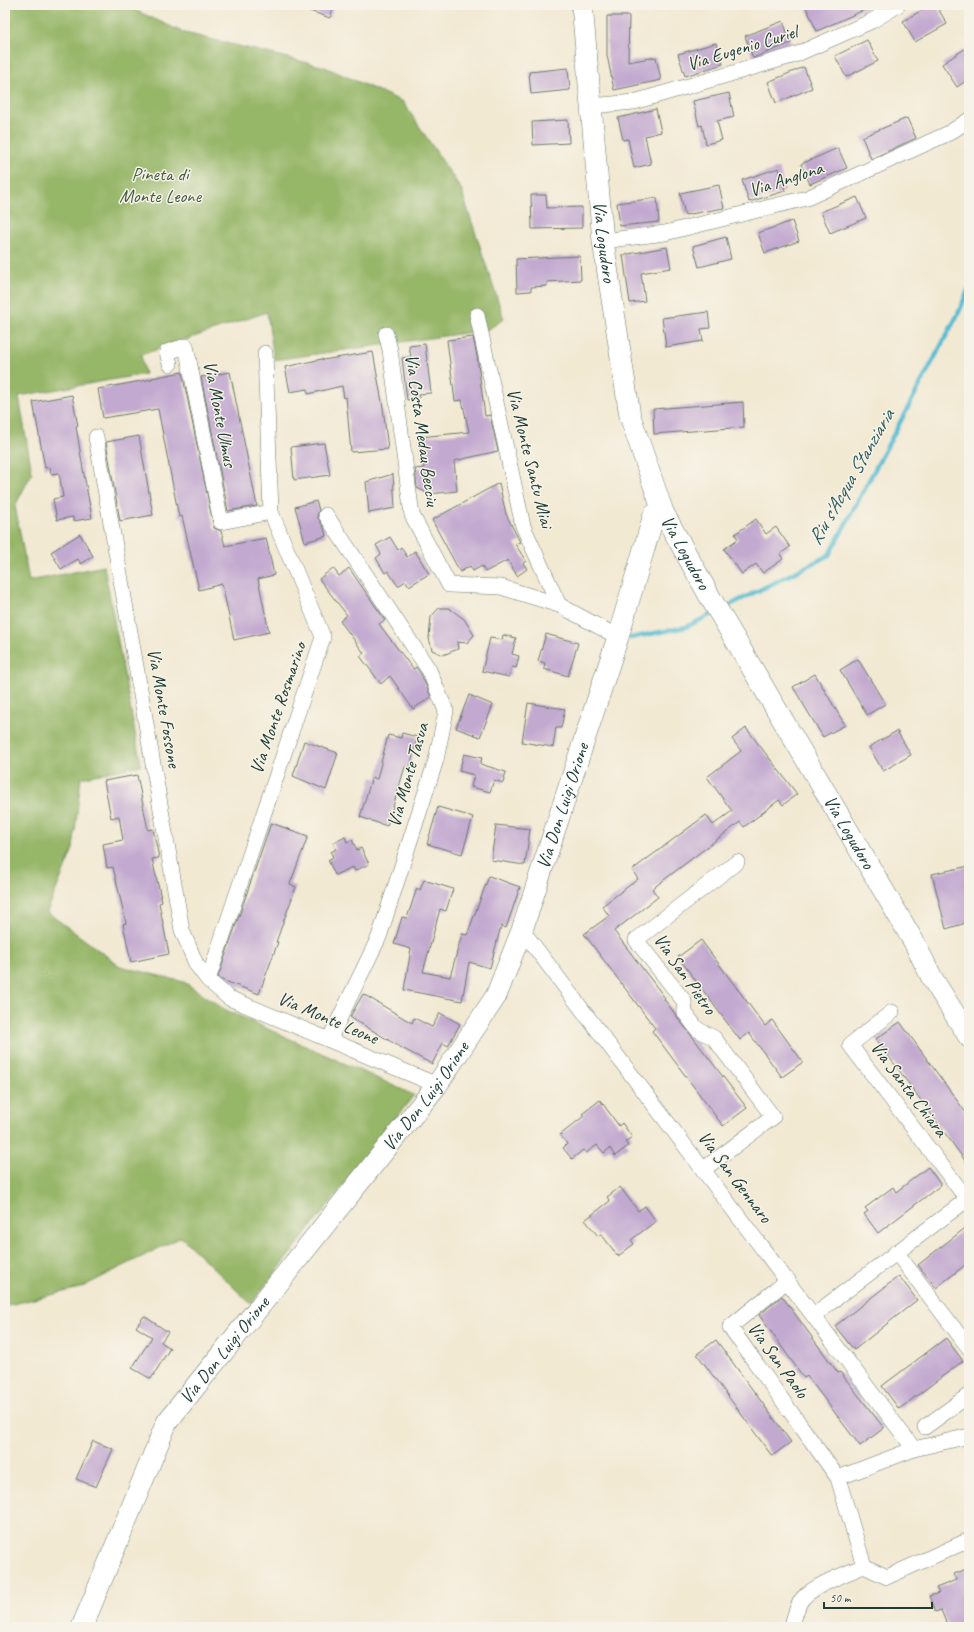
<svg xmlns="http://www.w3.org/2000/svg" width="974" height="1632" font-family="Caveat,sans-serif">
	<rect width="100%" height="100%" fill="#f7f3e8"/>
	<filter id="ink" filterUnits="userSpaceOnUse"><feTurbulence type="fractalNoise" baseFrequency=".025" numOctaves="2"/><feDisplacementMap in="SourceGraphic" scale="8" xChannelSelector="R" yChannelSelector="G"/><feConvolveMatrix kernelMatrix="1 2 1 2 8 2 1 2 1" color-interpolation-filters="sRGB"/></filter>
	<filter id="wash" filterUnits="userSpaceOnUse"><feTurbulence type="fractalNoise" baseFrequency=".012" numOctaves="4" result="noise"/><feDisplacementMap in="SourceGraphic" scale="16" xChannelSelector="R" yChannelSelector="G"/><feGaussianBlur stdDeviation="0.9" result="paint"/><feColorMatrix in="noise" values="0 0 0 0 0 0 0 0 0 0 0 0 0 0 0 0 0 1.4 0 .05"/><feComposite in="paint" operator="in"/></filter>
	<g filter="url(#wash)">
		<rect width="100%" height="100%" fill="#f2e9d3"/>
		<path fill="#96b668" stroke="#5a7a4e" d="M5 5H129L137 11 185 33 325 67 403 102 461 189 504 319 487 330 274 360 267 312 141 355 145 374 19 396 32 473 15 506 29 581 104 566 141 765 81 778 73 849 47 912 120 966 184 982 224 1009 414 1095 251 1304 181 1237 80 1288 5 1306Z"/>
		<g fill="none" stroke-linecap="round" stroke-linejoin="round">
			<path stroke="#54bbd2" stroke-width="4.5" d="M722 609 829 555 958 314 969 288
				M630 638 686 627 714 613"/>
		</g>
		<g id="blocks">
			<path fill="#c2a9d0" d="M298 5H334L330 18 298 7Z
				M805 5H875L817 31Z
				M931 5H936L947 24 915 42 903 21Z
				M607 16H629L628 62 656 57 661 80 614 90 607 55Z
				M783 21 791 43 753 58 745 36Z
				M867 40 878 61 846 77 835 56Z
				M716 43 723 64 685 76 678 54Z
				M969 46V79L957 87 942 64Z
				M804 67 812 88 776 103 768 82Z
				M568 68 570 90 531 94 529 72Z
				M729 93 734 117 717 121 722 140 706 144 702 125 699 126 693 101Z
				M656 109 661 132 645 136 651 164 634 168 628 139 623 140 618 118Z
				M907 118 916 138 871 159 862 137Z
				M568 120 569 143 533 145 532 122Z
				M838 148 847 168 810 184 801 164Z
				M779 168 785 191 749 202 742 180Z
				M719 185 724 208 685 215 680 193Z
				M531 195H546L547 208 582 207V228L532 229Z
				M857 197 866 218 830 233 821 212Z
				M657 198 659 222 620 226 617 203Z
				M792 221 799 241 765 253 758 233Z
				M726 237 731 259 699 267 693 246Z
				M667 247 671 268 641 273 645 301 630 303 623 255Z
				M580 256 581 280 547 282V286L531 287V291L517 292 516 259Z
				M708 312 710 328 701 329 703 341 666 347 662 318Z
				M473 337 477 356 485 416 490 415 498 451 454 461 457 491 429 494 417 488 415 469 424 468 420 437 469 432 462 400 455 401 447 340Z
				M425 344 431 393 418 394 419 398 407 400 402 358 411 357 409 346Z
				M373 352 383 408 388 449 351 452 346 397 344 398 342 386 308 394 307 389 290 392 285 367 322 359 323 360Z
				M182 372 214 528 221 531 225 546 266 538 274 575 258 579 269 632 234 640 222 584 199 590 182 516 179 517 158 409 103 418 98 389 152 379V378Z
				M230 372 257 506 228 511 201 377Z
				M72 395 78 426H76L83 469 92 518 73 521V517L57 520 53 499 63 497 59 473 51 474 50 467 45 468 33 402Z
				M743 402 744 427 654 434 653 409Z
				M139 436 153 515 120 521 106 442Z
				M324 443 330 475 294 480 291 447Z
				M393 474 395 508 369 513 366 482Z
				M499 483 506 514 520 542 515 544 526 561 523 563 527 569 517 576 508 560 485 572 482 566 473 571 470 566 460 572 432 520Z
				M316 501 319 510 317 516 324 528 326 536 305 542 295 507Z
				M756 519 766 534 776 527 790 547 780 554 783 559 763 573 756 564 742 574 724 549 738 539 735 534Z
				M80 534 93 556 81 564 78 559 61 569 51 552Z
				M390 537 398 550 401 547 407 557 415 551 429 574 409 586 406 581 398 586 388 571 385 573 376 558 381 554 376 545Z
				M333 568 339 576 349 568 385 620 379 624 413 669 416 667 421 674 431 697 413 709 390 676 381 684 360 656 364 653 340 621 347 615 319 579Z
				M439 608H449L464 619 474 635 467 643 457 642 458 649 443 655 432 650 429 638 431 617Z
				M546 634 578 643 568 676 544 669 545 663 538 661Z
				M503 635 516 638 512 654 519 656 516 668 512 667 509 677 482 671 490 638 502 640Z
				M858 659 885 704 867 715 840 670Z
				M815 674 845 725 823 737 793 687Z
				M469 695 493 705 480 737 456 728Z
				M528 703 565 709 561 728H556L553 747 522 742Z
				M746 728 797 794 783 805 779 800 744 827 740 822 652 889 658 897 614 931 665 998 664 999 678 1018 747 1108 723 1126 652 1031 655 1028 584 934 609 916 602 906 638 879 632 870 706 815 713 825 732 811 707 777 741 751 732 739Z
				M897 731 911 755 883 771 869 747Z
				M402 733 417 737 410 768 405 767 387 826 360 817 372 777 377 779 388 735 401 738Z
				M304 741 338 753 326 790 293 776Z
				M464 754 482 758 480 764 506 772 503 783 494 780 490 792 471 787 474 775 459 771Z
				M137 775 148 830 153 829 159 858 152 859 162 902 159 903 169 954 131 962 123 924 126 923 113 867 107 868 103 844 123 840 119 816 111 818 104 781Z
				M438 807 473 817 462 854 427 844Z
				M271 823 308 836 290 884 296 887 276 942H278L259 994 222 980 218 977Z
				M496 825 530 829 525 865 491 860Z
				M345 837 347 842 352 840 357 850 361 848 369 864 355 871 353 867 335 875 328 860 333 857 331 852 336 849 333 843Z
				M969 866V922L946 929 932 874Z
				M489 876 520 887 506 928 501 926 490 968 469 962 462 1001 404 990 411 949 394 944 402 917 407 918 417 888 420 890 424 880 453 889 446 911 440 909 423 972 450 977 462 934 467 935Z
				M701 940 765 1026 772 1020 803 1062 782 1077 749 1033 740 1040 678 957Z
				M363 994 412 1023 414 1018 432 1027 440 1013 460 1024 448 1046 443 1043 432 1064 400 1047 350 1017Z
				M900 1022 969 1117V1166L876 1039Z
				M600 1100 619 1126 622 1123 632 1137 625 1142 628 1146 615 1156 610 1148 604 1153 597 1145 586 1153 583 1150 572 1159 563 1148 567 1144 560 1135 584 1116 582 1114Z
				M928 1167 941 1185 878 1233 864 1214 868 1211 865 1208 893 1187 896 1192Z
				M620 1187 638 1211 645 1206 656 1221 631 1240 634 1244 618 1256 601 1234 598 1236 585 1220 610 1201 607 1197Z
				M969 1225V1262L936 1288 918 1265Z
				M899 1276 917 1300 854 1350 835 1326Z
				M782 1296 838 1373 840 1372 884 1428 860 1446 807 1376 804 1378 759 1315Z
				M144 1316 168 1332 161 1342 170 1348 151 1379 132 1368 152 1337 136 1327Z
				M946 1338 963 1361 899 1409 882 1386Z
				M716 1340 791 1442 772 1456 697 1354Z
				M93 1441 113 1449 96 1487 76 1479Z
				M969 1568V1627H948L941 1610 935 1612 929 1596 939 1593 936 1588 956 1580 954 1574Z"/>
		</g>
	</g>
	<g filter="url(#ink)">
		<use href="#blocks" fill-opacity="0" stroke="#69796c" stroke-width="1"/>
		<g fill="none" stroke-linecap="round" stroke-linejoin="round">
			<defs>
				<path id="street" d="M591 106 634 102 795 55 872 21 898 5
					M603 241 665 233 807 198 949 133 969 120
					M477 315 523 526 559 605
					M386 334 390 350 412 515 449 585 501 587 559 605 618 637
					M170 364 167 352 186 346 221 522 271 512
					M96 437 182 930 196 964 208 980 229 998 437 1085
					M326 515 429 670 446 711 436 760 379 937 329 1040
					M522 930 914 1449
					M208 980 323 637 271 512 265 353
					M892 1012 850 1045 967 1199
					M704 1169 773 1117 714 1038 697 1029 685 1013 684 1001 636 940 737 862
					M896 1252 969 1348
					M788 1280 730 1327 838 1478 864 1566C848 1573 814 1585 803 1598 798 1603 793 1620 792 1627
					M814 1315 969 1198
					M925 1427 969 1395
					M838 1478 914 1449 969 1436
					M864 1566 887 1577 969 1540"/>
				<g id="secondary">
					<path id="s1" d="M582 5 603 241 630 416 663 512 710 597 914 942 932 978 969 1037"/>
					<path id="s2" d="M82 1627 167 1422 437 1085 496 996 522 930 618 637 654 515 663 512"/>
				</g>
			</defs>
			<use href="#street" stroke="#69796c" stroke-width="16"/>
			<use href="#secondary" stroke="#69796c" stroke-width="22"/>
			<use href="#street" stroke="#fff" stroke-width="15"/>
			<use href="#secondary" stroke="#fff" stroke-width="21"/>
		</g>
	</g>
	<g text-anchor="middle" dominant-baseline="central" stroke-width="3" stroke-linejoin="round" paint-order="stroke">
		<g font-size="19" fill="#1f3d34" stroke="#f7f3e8">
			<text transform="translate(742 48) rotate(-17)">Via Eugenio Curiel</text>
			<text transform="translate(786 179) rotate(-18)">Via Anglona</text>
			<text stroke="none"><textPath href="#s1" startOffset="238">Via Logudoro</textPath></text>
			<text transform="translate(220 414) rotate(79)">Via Monte Ulmus</text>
			<text transform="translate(422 430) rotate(82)">Via Costa Medau Becciu</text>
			<text transform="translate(530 458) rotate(76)">Via Monte Santu Miai</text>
			<text stroke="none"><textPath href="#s1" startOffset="562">Via Logudoro</textPath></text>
			<text transform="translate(164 708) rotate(80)">Via Monte Fossone</text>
			<text transform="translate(278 708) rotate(-71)">Via Monte Rosmarino</text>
			<text transform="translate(408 775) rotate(-74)">Via Monte Tasua</text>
			<text stroke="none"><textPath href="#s2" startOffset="962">Via Don Luigi Orione</textPath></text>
			<text stroke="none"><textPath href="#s1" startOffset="886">Via Logudoro</textPath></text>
			<text transform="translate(685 974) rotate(55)">Via San Pietro</text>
			<text transform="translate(328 1018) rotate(23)">Via Monte Leone</text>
			<text transform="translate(909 1089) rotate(53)">Via Santa Chiara</text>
			<text stroke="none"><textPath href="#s2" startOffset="638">Via Don Luigi Orione</textPath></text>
			<text transform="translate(735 1177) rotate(53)">Via San Gennaro</text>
			<text stroke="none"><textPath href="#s2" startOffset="314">Via Don Luigi Orione</textPath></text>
			<text transform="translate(778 1360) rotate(54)">Via San Paolo</text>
		</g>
		<g font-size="19" fill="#3f5b42" stroke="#f7f3e8">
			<text x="160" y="174">Pineta di<tspan x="160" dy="22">Monte Leone</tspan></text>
		</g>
		<g font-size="20" font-style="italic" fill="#2c5c5c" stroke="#f7f3e8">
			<text transform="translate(851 477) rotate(-60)">Riu s'Acqua Stanziaria</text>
		</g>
	</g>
	<rect width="974" height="1632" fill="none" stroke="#f7f3e8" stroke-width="20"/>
	<path d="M824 1602v6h108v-6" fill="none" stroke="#1f3d34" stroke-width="2"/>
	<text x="830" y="1602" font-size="12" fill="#1f3d34" stroke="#f7f3e8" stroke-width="3" paint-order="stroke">50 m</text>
</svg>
